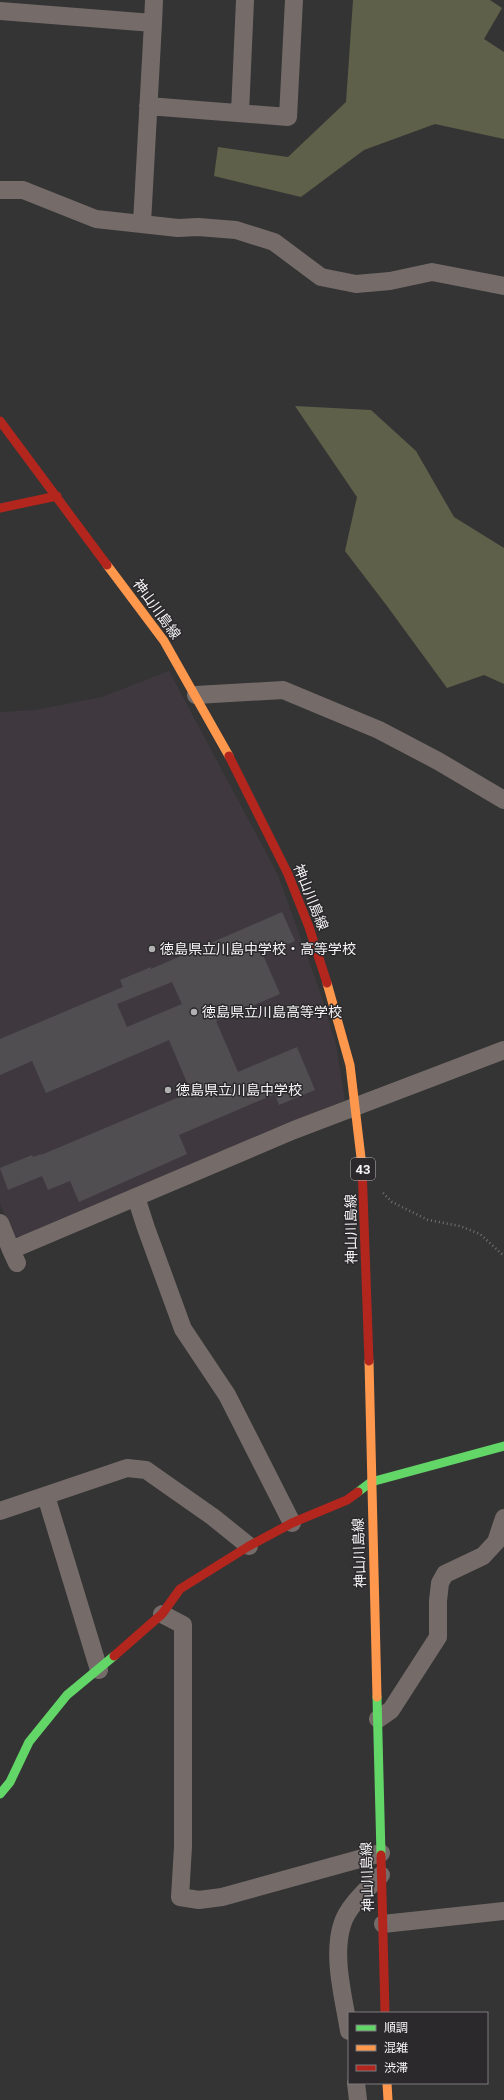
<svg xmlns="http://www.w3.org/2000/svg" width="504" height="2100" font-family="Roboto,'Noto Sans JP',sans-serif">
	<rect width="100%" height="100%" fill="#343434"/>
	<path fill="#3f393f" d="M169 671 278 875 320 992 336 1045 345 1100 24 1237 13 1236 0 1204V712L35 710 102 697Z"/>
	<path fill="#5f6049" d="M353 0H490L502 8 484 39 504 52V139L435 124 364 150 301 197 214 176 218 147 288 157 346 102Z
		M295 406 371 410 416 451 454 517 504 548V684L484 675 447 688 387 606 345 551 357 497Z"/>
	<path fill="#514e52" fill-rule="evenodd" d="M282 912 295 941 263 955 280 994 216 1021 238 1072 297 1047 315 1090 279 1105 275 1094 179 1135 187 1154 79 1202 70 1181 48 1190 42 1176 8 1190 0 1168 32 1155 33 1157 41 1154V1155L191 1092 169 1040 46 1093 32 1061 0 1075V1039L123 987 120 980 151 967V969ZM172 982 182 1004 127 1027 117 1004Z"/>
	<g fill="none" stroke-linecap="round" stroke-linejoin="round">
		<path stroke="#76706f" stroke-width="2.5" stroke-dasharray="1 3" stroke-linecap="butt" d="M383 1193 392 1202 428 1220 460 1226 480 1234 504 1256"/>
		<path stroke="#756c6a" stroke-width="18" d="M0 11 153 23 142 223
			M153 23 154 0
			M148 106 288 117 294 0
			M240 113 245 0
			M0 190H23L96 219 178 228 198 227 236 230 274 242 321 277 356 284 390 281 432 272 504 286
			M196 695 283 690 379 730 438 761 504 800
			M136 1197 146 1228 183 1329 227 1395 292 1523
			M0 1223 11 1250
			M17 1263 11 1250 294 1130 504 1050
			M46 1496 99 1670
			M0 1511 127 1468 146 1470 213 1517 249 1546
			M162 1614 183 1625V1847L180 1897 199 1900 222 1897 381 1853
			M378 1719 391 1710 438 1637V1601L440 1583 445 1574 483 1556 496 1542 504 1518
			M383 1924 504 1911
			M349 2031C344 1999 332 1957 342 1925 347 1907 368 1888 381 1875
			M356 2083 358 2100"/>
		<path stroke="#63d668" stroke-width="9" d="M358 1492 371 1482 504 1446
			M377 1697 381 1855
			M0 1794 10 1782 29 1742 67 1695 114 1656"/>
		<path stroke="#ff974d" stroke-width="9" d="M107 565 164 641 229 756
			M327 983 350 1065 362 1166
			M369 1361 377 1697
			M387 2083 388 2100"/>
		<path stroke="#b3261e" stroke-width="9" d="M0 421 107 565
			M0 508 57 496
			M229 756 288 874 309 927 327 983
			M362 1166 369 1361
			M114 1656 162 1614 180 1589 249 1546 292 1523 347 1500 358 1492
			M381 1855 385 2013"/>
	</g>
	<g fill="#b2b1b2" stroke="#2b292b" stroke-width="1.5">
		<circle cx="152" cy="949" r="4"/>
		<circle cx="194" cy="1012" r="4"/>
		<circle cx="168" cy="1090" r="4"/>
	</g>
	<g text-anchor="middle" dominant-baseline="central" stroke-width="3" stroke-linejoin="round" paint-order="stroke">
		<rect fill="#2b292b" stroke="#b9b7b9" stroke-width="1" x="351" y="1158" width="24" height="22" rx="3"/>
		<g font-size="13" font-weight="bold" fill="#f6f4f6">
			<text x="363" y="1169">43</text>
		</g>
		<g font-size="14" fill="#f6f4f6" stroke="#2b292b">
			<text transform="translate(157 609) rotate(54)">神山川島線</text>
			<text transform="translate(311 897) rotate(68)">神山川島線</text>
			<text transform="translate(351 1229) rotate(-91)">神山川島線</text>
			<text transform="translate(359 1553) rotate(-92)">神山川島線</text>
			<text transform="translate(367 1877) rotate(-92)">神山川島線</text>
		</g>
		<g font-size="14" fill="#f6f4f6" stroke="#2b292b" text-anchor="start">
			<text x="160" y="949">徳島県立川島中学校・高等学校</text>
			<text x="202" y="1012">徳島県立川島高等学校</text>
			<text x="176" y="1090">徳島県立川島中学校</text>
		</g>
	</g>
	<rect x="348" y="2012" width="140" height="72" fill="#2b292b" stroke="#7c7a7c"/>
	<rect x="356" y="2025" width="20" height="6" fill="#63d668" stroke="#7c7a7c"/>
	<text x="384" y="2032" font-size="12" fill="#f6f4f6">順調</text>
	<rect x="356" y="2045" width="20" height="6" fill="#ff974d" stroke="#7c7a7c"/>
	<text x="384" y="2052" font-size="12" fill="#f6f4f6">混雑</text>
	<rect x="356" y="2065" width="20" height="6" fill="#b3261e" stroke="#7c7a7c"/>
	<text x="384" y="2072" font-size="12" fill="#f6f4f6">渋滞</text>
</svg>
